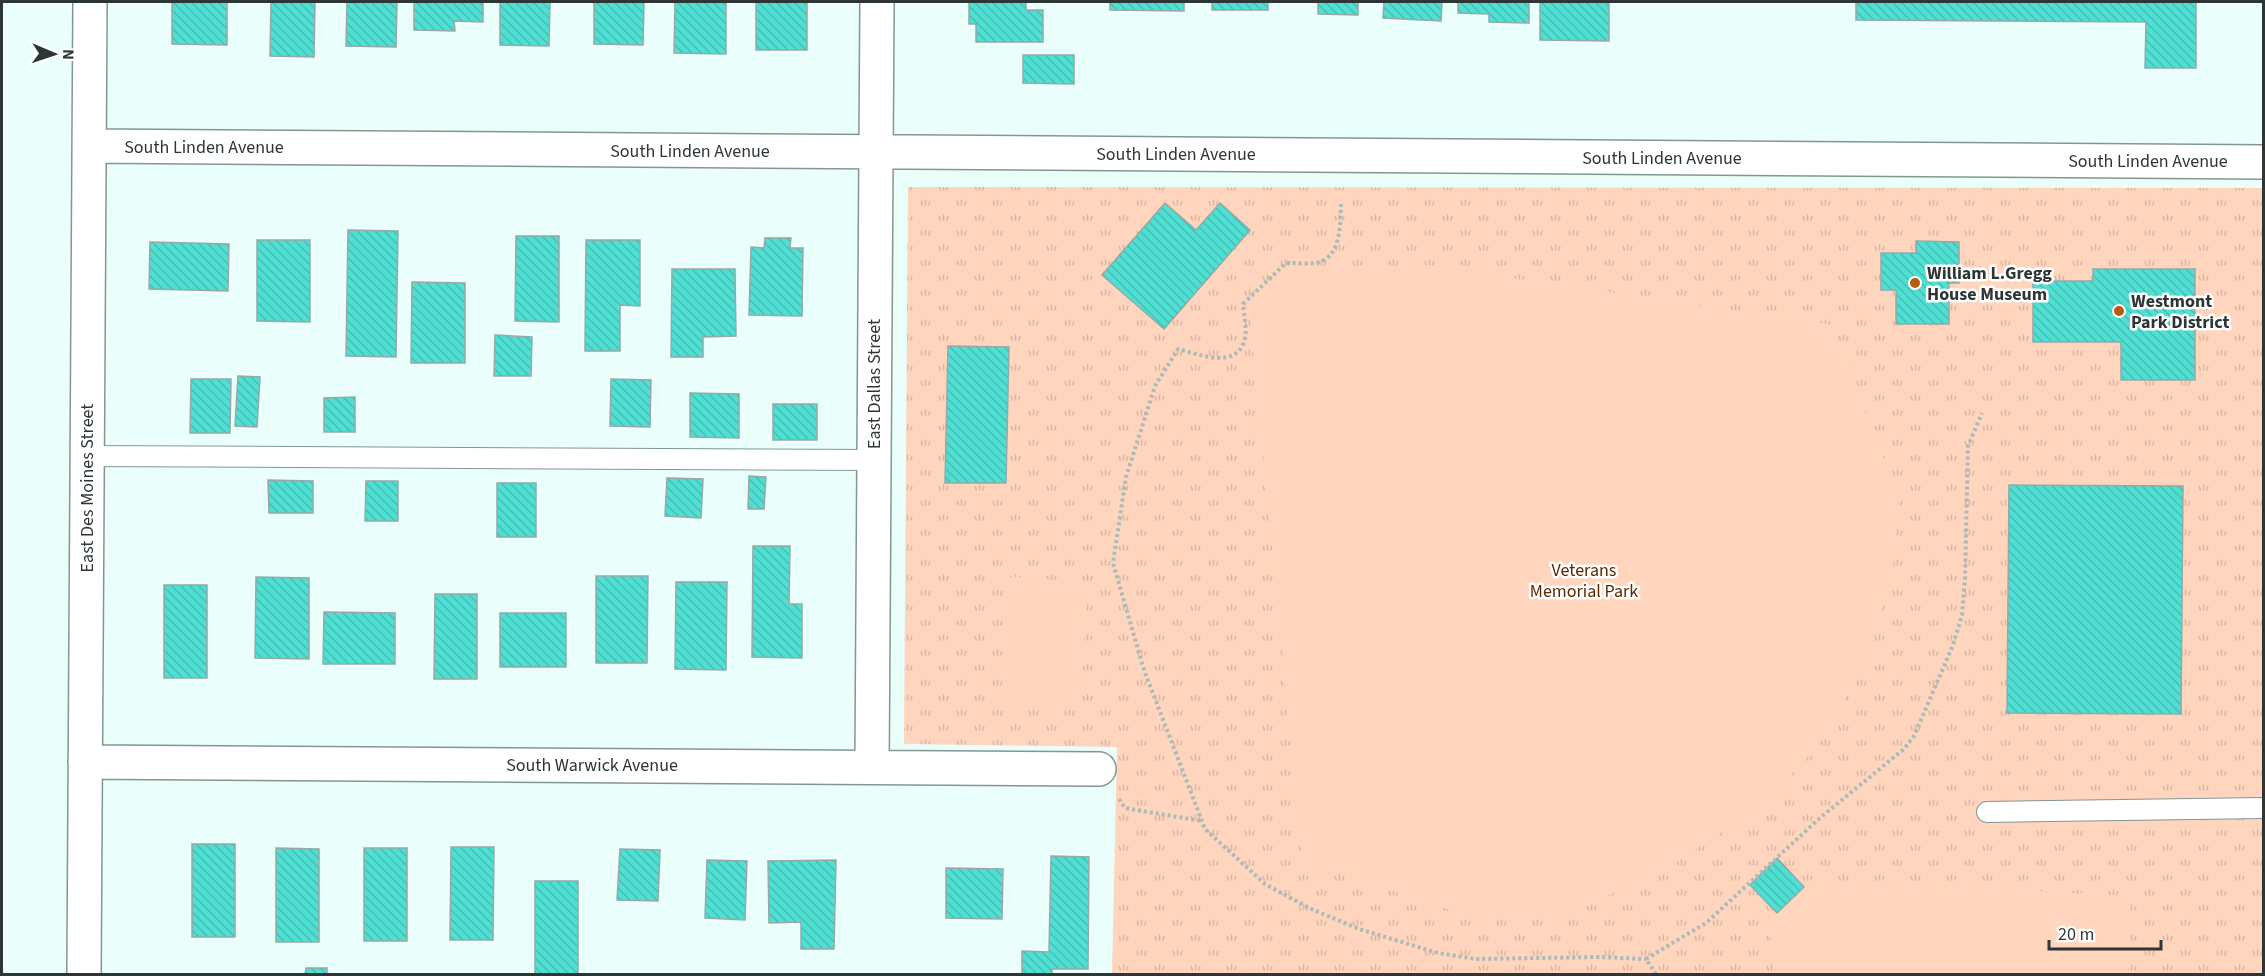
<svg xmlns="http://www.w3.org/2000/svg" width="2265" height="976" font-family="'Source Sans 3',sans-serif">
	<defs>
		<pattern id="park-tufts" width="24" height="20" patternUnits="userSpaceOnUse" patternTransform="scale(1.5)"><rect width="24" height="20" fill="#ffd5bd"/><path d="M3 7l-1-3M5 7V3M7 7l1-3M15 17l-1-3M17 17v-4M19 17l1-3" fill="none" stroke="#dbb7a3"/></pattern>
		<pattern id="building-back-hatch" width="6" height="6" patternUnits="userSpaceOnUse" patternTransform="scale(1.5)"><rect width="6" height="6" fill="#4fdfd3"/><path d="M-1 5l2 2M0 0l6 6M5-1l2 2" fill="none" stroke="#45c0b6"/></pattern>
	</defs>
	<rect width="100%" height="100%" fill="#eafefb"/>
	<path fill="url(#park-tufts)" d="M908 187 2263 188V974H1112L1117 747 904 744Z"/>
	<path fill="#ffd5bd" d="M1425 265 1832 325 1899 498 1893 567 1866 663 1818 745 1766 803 1663 871 1568 913 1483 921 1302 861 1249 306 1287 273Z
		M1011 577 1088 582 1080 707 1003 703Z
		M1826 880 2129 896 2131 914 2128 974H1775L1770 927Z"/>
	<path fill="url(#building-back-hatch)" stroke="#96a9a6" stroke-width="1.5" d="M172 2H227V45L172 44Z
		M271 2H315L314 57 270 56Z
		M347 2H397L396 47 346 46Z
		M414 2H483V22L454 21 455 31 414 30Z
		M500 2H550L549 46 500 45Z
		M594 2H644L643 45 594 44Z
		M675 2H726V54L674 53Z
		M756 2H807V50H756Z
		M969 2H1026V10H1043V42H976V24H969Z
		M1110 2H1184V11L1110 10Z
		M1212 2H1268V10H1212Z
		M1318 2H1358V15L1318 14Z
		M1384 2H1442L1441 21 1383 18Z
		M1458 2H1529V23L1489 22V14L1458 13Z
		M1540 2H1609V41L1540 40Z
		M1856 2H2196V68H2145L2146 22 1856 20Z
		M1023 55H1074V84L1023 83Z
		M1165 203 1196 230 1220 203 1250 230 1164 329 1102 275Z
		M348 230 398 231 396 357 346 356Z
		M516 236H559V322L515 321Z
		M765 238H791L790 248H803L802 316 749 315 751 247 764 248Z
		M257 240H310V322L257 321Z
		M586 240H640V306L620 305V351H585Z
		M1916 241 1959 242V283H1949V324H1896V290H1881V253H1916Z
		M150 242 229 244 228 291 149 289Z
		M672 269H735L736 336 703 337V357H671Z
		M2093 269H2195V380H2121V342H2033V281H2093Z
		M412 282 465 283V363H411Z
		M495 335 532 337 531 376H494Z
		M948 346 1009 347 1006 483H945Z
		M238 376 260 377 257 427 235 426Z
		M191 379H231L230 433H190Z
		M611 379 651 380 650 427 610 426Z
		M690 393 739 394V438L690 437Z
		M355 397V432H324V398Z
		M773 404H817V440H773Z
		M749 476 766 477 764 509H748Z
		M667 478 703 479 701 518 665 516Z
		M268 480 313 481V513H269Z
		M366 481H398V521H365Z
		M497 483H536V537H497Z
		M2009 485 2183 486 2181 714 2007 713Z
		M753 546H790L789 604H802V658L752 657Z
		M596 576H648L647 663H596Z
		M256 577 309 578V659L255 658Z
		M676 582H727L726 670 675 669Z
		M164 585H207V678H164Z
		M435 594H477V679H434Z
		M324 612 395 613V664H323Z
		M500 613H566V667H500Z
		M192 844H235V937H192Z
		M451 847H494L493 940H450Z
		M276 848 319 849V942H276Z
		M364 848H407V941H364Z
		M620 849 660 850 658 901 617 900Z
		M1051 856 1089 857 1088 969H1052V974H1022V951L1049 952Z
		M1777 858 1804 887 1777 913 1750 885Z
		M707 860 747 861 745 920 705 918Z
		M836 860 834 949H801V922L769 923 768 861Z
		M946 868 1003 869 1002 919 946 918Z
		M535 881H578V974H535Z
		M306 968H327V974H305Z"/>
	<g fill="none" stroke-linecap="round" stroke-linejoin="round">
		<defs>
			<path id="service" d="M87 456 874 460
				M1987 812 2264 808"/>
			<path id="minor" d="M89 146 2264 162
				M85 762 1099 769
				M872 767 877 2
				M84 974 90 2"/>
		</defs>
		<use href="#service" stroke="#849694" stroke-width="22"/>
		<use href="#minor" stroke="#849694" stroke-width="36"/>
		<path stroke="#abbbb9" stroke-width="4" stroke-dasharray="3 3" stroke-linecap="butt" d="M1341 204C1340 224 1342 259 1315 263 1306 264 1296 263 1286 263L1243 304C1244 314 1247 328 1245 338 1238 371 1199 354 1178 349L1155 386 1126 477 1113 563 1144 670 1205 829 1265 884 1309 908 1359 929 1438 953 1476 959 1600 957 1646 959
			M1119 799 1125 808 1201 821
			M1656 974 1646 959 1706 923 1821 817 1904 749 1914 736 1953 645 1962 615 1965 578 1968 446 1982 413"/>
		<use href="#service" stroke="#fff" stroke-width="20"/>
		<use href="#minor" stroke="#fff" stroke-width="33"/>
	</g>
	<g fill="#b85b0b" stroke="#fff" stroke-width="2">
		<circle cx="1915" cy="283" r="6"/>
		<circle cx="2119" cy="311" r="6"/>
	</g>
	<g text-anchor="middle" dominant-baseline="central" stroke-width="5" stroke-linejoin="round" paint-order="stroke">
		<g font-size="18" fill="#2e3635" stroke="#fff">
			<text x="204" y="147">South Linden Avenue</text>
			<text x="690" y="151">South Linden Avenue</text>
			<text x="1176" y="154">South Linden Avenue</text>
			<text x="1662" y="158">South Linden Avenue</text>
			<text x="2148" y="161">South Linden Avenue</text>
			<text transform="translate(874 384) rotate(-90)">East Dallas Street</text>
			<text transform="translate(87 488) rotate(-90)">East Des Moines Street</text>
			<text x="592" y="765">South Warwick Avenue</text>
		</g>
		<g font-size="18" font-weight="bold" fill="#2e3635" stroke="#fff" text-anchor="start">
			<text x="1927" y="273">William L.Gregg<tspan x="1927" dy="21">House Museum</tspan></text>
			<text x="2131" y="301">Westmont<tspan x="2131" dy="21">Park District</tspan></text>
		</g>
		<g font-size="18" fill="#5d2900" stroke="#fff">
			<text x="1584" y="570">Veterans<tspan x="1584" dy="21">Memorial Park</tspan></text>
		</g>
	</g>
	<rect width="2265" height="976" fill="none" stroke="#2e3635" stroke-width="6"/>
	<g transform="translate(54 54) rotate(92)" stroke="#ffffff" stroke-width="4.5" paint-order="stroke">
	<path d="M0-4.5L10 22L0 15L-10 22Z" fill="#2e3635"/>
	<text y="-9" font-size="16" font-weight="bold" text-anchor="middle" fill="#2e3635">N</text>
	</g>
	<path d="M2049 940v9h112v-9" fill="none" stroke="#2e3635" stroke-width="3"/>
	<text x="2058" y="940" font-size="18" fill="#2e3635" stroke="#ffffff" stroke-width="4.5" paint-order="stroke">20 m</text>
</svg>
